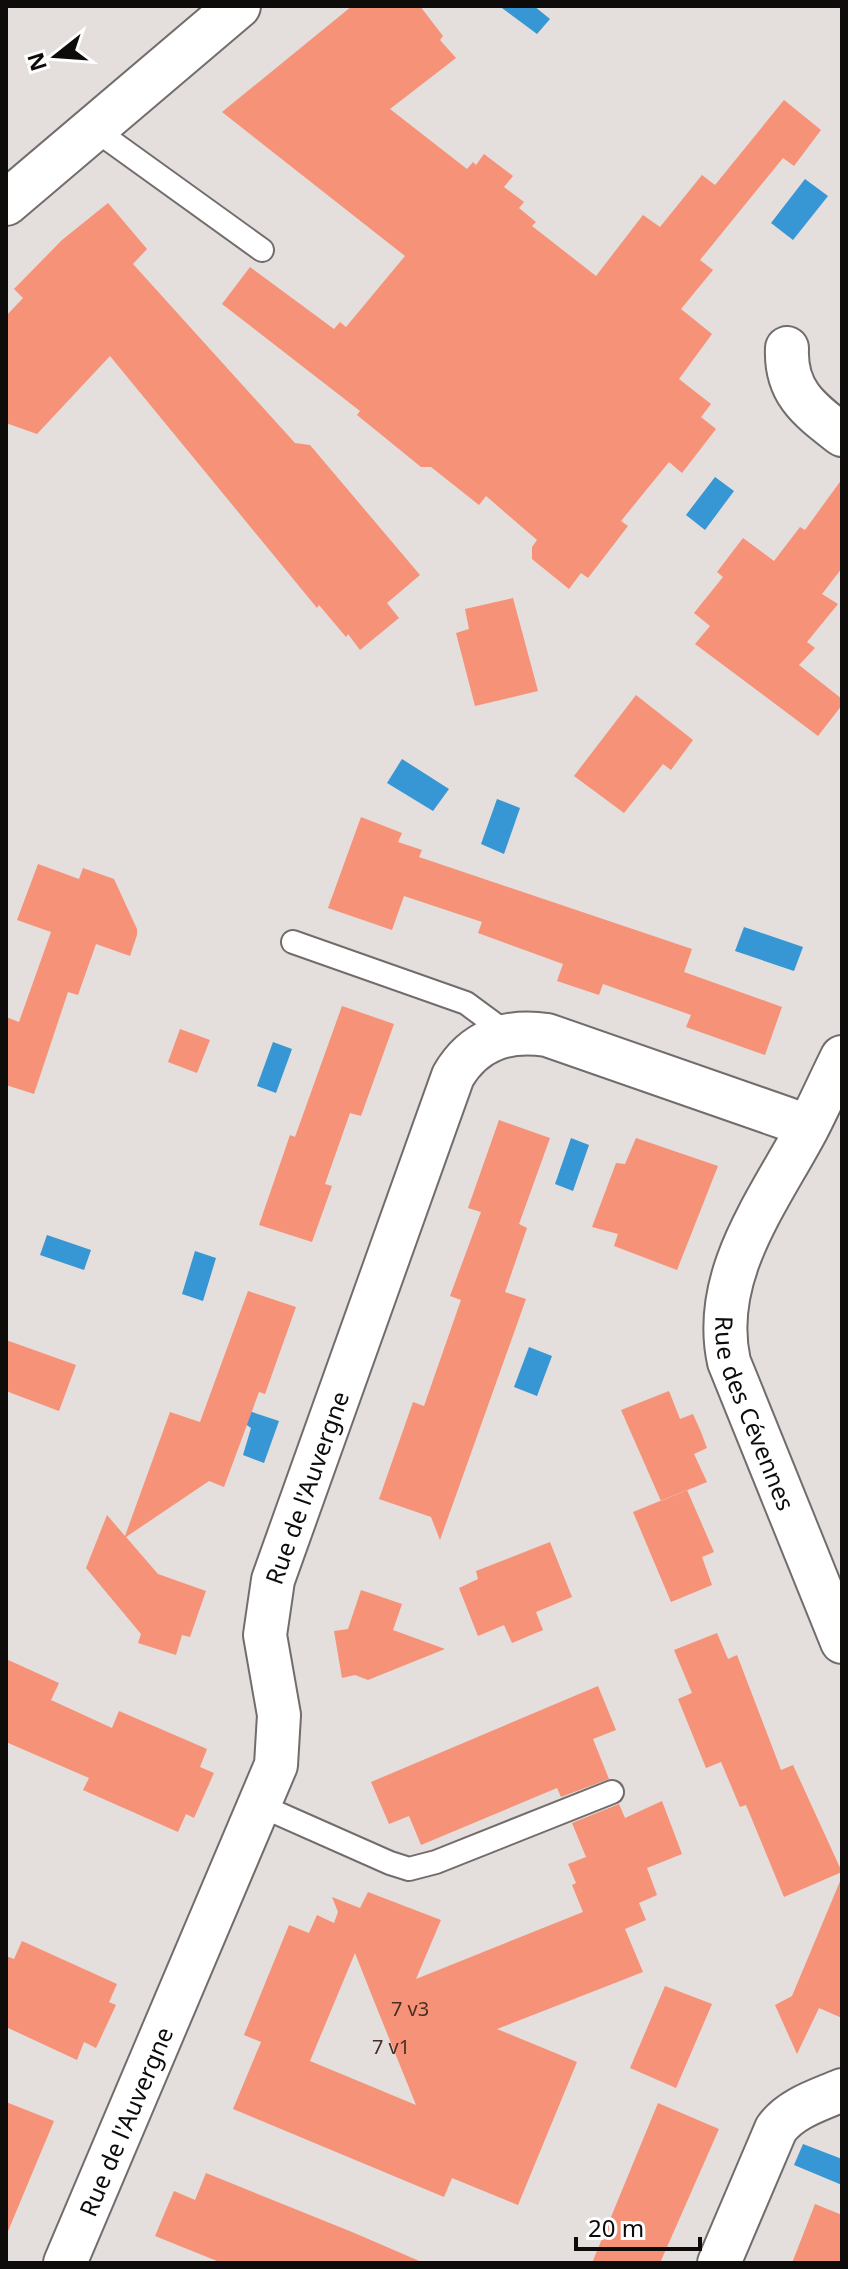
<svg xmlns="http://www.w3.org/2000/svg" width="848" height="2269" font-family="'Noto Sans',sans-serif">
	<rect width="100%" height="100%" fill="#e4dedc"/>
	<path fill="#3796d4" d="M505 6H534L550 19 537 34 502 8Z
		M805 179 828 196 793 240 771 223Z
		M715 477 734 491 705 530 686 515Z
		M402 759 449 789 433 811 387 783Z
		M497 799 520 808 504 854 481 844Z
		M744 927 803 947 794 971 735 951Z
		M273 1042 292 1049 276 1093 257 1086Z
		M571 1138 589 1145 573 1191 555 1184Z
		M47 1235 91 1250 84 1270 40 1255Z
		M195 1251 216 1258 203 1301 182 1294Z
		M529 1347 552 1356 537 1396 514 1387Z
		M249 1411 279 1421 264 1463 243 1455 251 1428 244 1423Z
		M803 2144 842 2159V2185L794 2165Z"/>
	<path fill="#f69278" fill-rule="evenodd" d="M352 6H420L443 36 440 40 456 58 390 109 467 169 473 162 476 165 484 154 513 176 504 187 524 202 519 208 536 222 532 226 596 276 643 215 660 227 702 175 715 185 784 100 821 130 794 166 783 158 700 260 713 270 681 309 712 334 679 379 711 404 701 417 716 429 682 473 669 462 621 521 628 526 588 578 581 573 569 589 532 559V547L537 540 486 496 479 505 431 467H421L357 415 360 411 222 304 250 267 334 329 340 322 346 327 405 256 222 112Z
		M108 203 147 249 133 264 295 443 310 445 420 575 387 603 399 618 360 650 348 634 346 637 319 605 317 608 110 356 37 434 6 423V316L23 298 14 289 62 240Z
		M842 479V568L822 594 838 604 807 642 815 648 799 665 842 699V705L818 736 695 644 710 626 694 613 723 577 717 572 743 538 774 561 800 527 805 530Z
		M513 598 538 691 475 706 456 633 469 629 465 609Z
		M636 695 693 740 671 770 663 764 624 813 574 776Z
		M361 817 402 833 398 842 422 850 419 857 692 949 684 972 782 1007 765 1055 686 1027 691 1015 603 984 599 995 557 981 563 964 478 933 482 922 404 896 392 930 328 908Z
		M38 864 79 879 83 868 114 879 137 929V935L130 956 96 944 78 995 68 992 34 1094 6 1085V1017L19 1022 51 932 17 920Z
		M342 1006 394 1024 361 1116 350 1113 325 1184 332 1186 312 1242 259 1225 290 1135 295 1137Z
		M180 1029 210 1040 197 1073 168 1062Z
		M499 1120 550 1138 519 1224 527 1228 505 1292 526 1299 440 1540 431 1517 379 1499 413 1402 424 1406 461 1300 450 1296 481 1212 468 1208Z
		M636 1138 718 1166 677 1270 614 1246 618 1234 592 1227 616 1163 625 1164Z
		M248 1291 296 1307 265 1394 259 1392 224 1487 209 1481 126 1537 158 1574 206 1591 190 1637 182 1635 176 1655 138 1643 141 1634 86 1568 107 1515 125 1536 170 1412 200 1422Z
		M6 1340 76 1365 59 1411 6 1391Z
		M669 1391 680 1419 693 1414 701 1432 707 1448 694 1454 707 1482 661 1501 621 1410Z
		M687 1490 714 1552 702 1557 712 1585 671 1602 633 1512Z
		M550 1542 572 1597 536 1612 543 1630 512 1643 504 1625 478 1636 459 1588 478 1579 476 1571Z
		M361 1590 402 1604 393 1630 445 1649 368 1680 355 1675 342 1678 334 1631 348 1629Z
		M717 1633 728 1659 737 1655 781 1770 793 1765 842 1872 784 1897 746 1805 740 1807 721 1762 706 1768 678 1699 692 1693 674 1650Z
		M6 1659 59 1683 51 1700 112 1728 119 1711 207 1749 200 1767 214 1773 194 1818 186 1814 178 1832 83 1790 89 1778 6 1742Z
		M598 1686 616 1730 593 1739 609 1779 561 1797 557 1788 421 1845 409 1816 389 1824 371 1782Z
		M662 1801 682 1854 647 1868 657 1895 639 1903 646 1920 625 1929 643 1972 497 2029 577 2062 518 2205 452 2178 444 2197 233 2109 261 2042 244 2035 289 1925 309 1933 317 1915 334 1923 338 1912 332 1897 360 1908 368 1892 441 1920 416 1979 583 1912 572 1885 576 1883 568 1864 586 1857 572 1823 619 1804 625 1818ZM355 1953 372 1996 416 2105 310 2061Z
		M841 1879 842 2018 819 2008 797 2054 775 2005 792 1996Z
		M22 1941 117 1984 109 2002 116 2005 96 2048 84 2042 77 2060 6 2027V1956L14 1959Z
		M665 1986 712 2004 676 2088 630 2068Z
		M6 2102 54 2121 6 2236Z
		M658 2103 719 2129 660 2263H592Z
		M206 2173 352 2232 424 2263H222L155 2236 174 2191 195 2200Z
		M815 2204 842 2215V2263H792Z"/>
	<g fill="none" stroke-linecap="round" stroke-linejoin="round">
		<defs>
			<path id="lane" d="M94 129 262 250
				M293 942 466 1003 508 1034
				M259 1805 390 1863 409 1869 436 1862 612 1792"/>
			<g id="street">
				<path d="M787 348C785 393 810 410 842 435"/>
				<path id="s1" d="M842 1057C830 1081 819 1106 807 1129 768 1202 710 1276 729 1362L842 1642"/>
				<path id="s2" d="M65 2263 276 1765 279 1715 265 1635 273 1580 453 1076C474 1040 507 1029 547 1035L788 1119 807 1128"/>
				<path d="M719 2263 776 2129C791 2108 819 2100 842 2090"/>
			</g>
			<path id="secondary" d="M6 203 238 6"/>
		</defs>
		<use href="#lane" stroke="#726d6c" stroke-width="26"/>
		<use href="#street" stroke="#726d6c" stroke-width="46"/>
		<use href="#secondary" stroke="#726d6c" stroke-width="48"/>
		<use href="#lane" stroke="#fff" stroke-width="22"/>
		<use href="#street" stroke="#fff" stroke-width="42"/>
		<use href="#secondary" stroke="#fff" stroke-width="44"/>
	</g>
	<g text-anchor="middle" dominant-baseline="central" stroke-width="8" stroke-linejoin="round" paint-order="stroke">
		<g font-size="20" fill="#482e26">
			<text x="410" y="2008">7 v3</text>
			<text x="391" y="2046">7 v1</text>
		</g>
		<g font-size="24" fill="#0e0c0b" stroke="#fff">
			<text stroke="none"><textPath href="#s1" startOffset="388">Rue des Cévennes</textPath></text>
			<text stroke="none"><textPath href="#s2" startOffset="826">Rue de l'Auvergne</textPath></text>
			<text stroke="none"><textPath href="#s2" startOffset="154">Rue de l'Auvergne</textPath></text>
		</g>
	</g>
	<rect width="848" height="2269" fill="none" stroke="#0e0c0b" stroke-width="16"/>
	<g transform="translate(56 56) rotate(253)" stroke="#ffffff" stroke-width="6" paint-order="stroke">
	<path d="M0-6L14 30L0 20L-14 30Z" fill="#0e0c0b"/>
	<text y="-12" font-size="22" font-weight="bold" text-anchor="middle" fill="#0e0c0b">N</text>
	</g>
	<path d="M576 2237v12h124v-12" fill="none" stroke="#0e0c0b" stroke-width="4"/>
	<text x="588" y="2237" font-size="24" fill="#0e0c0b" stroke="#ffffff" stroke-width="6" paint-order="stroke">20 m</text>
</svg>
